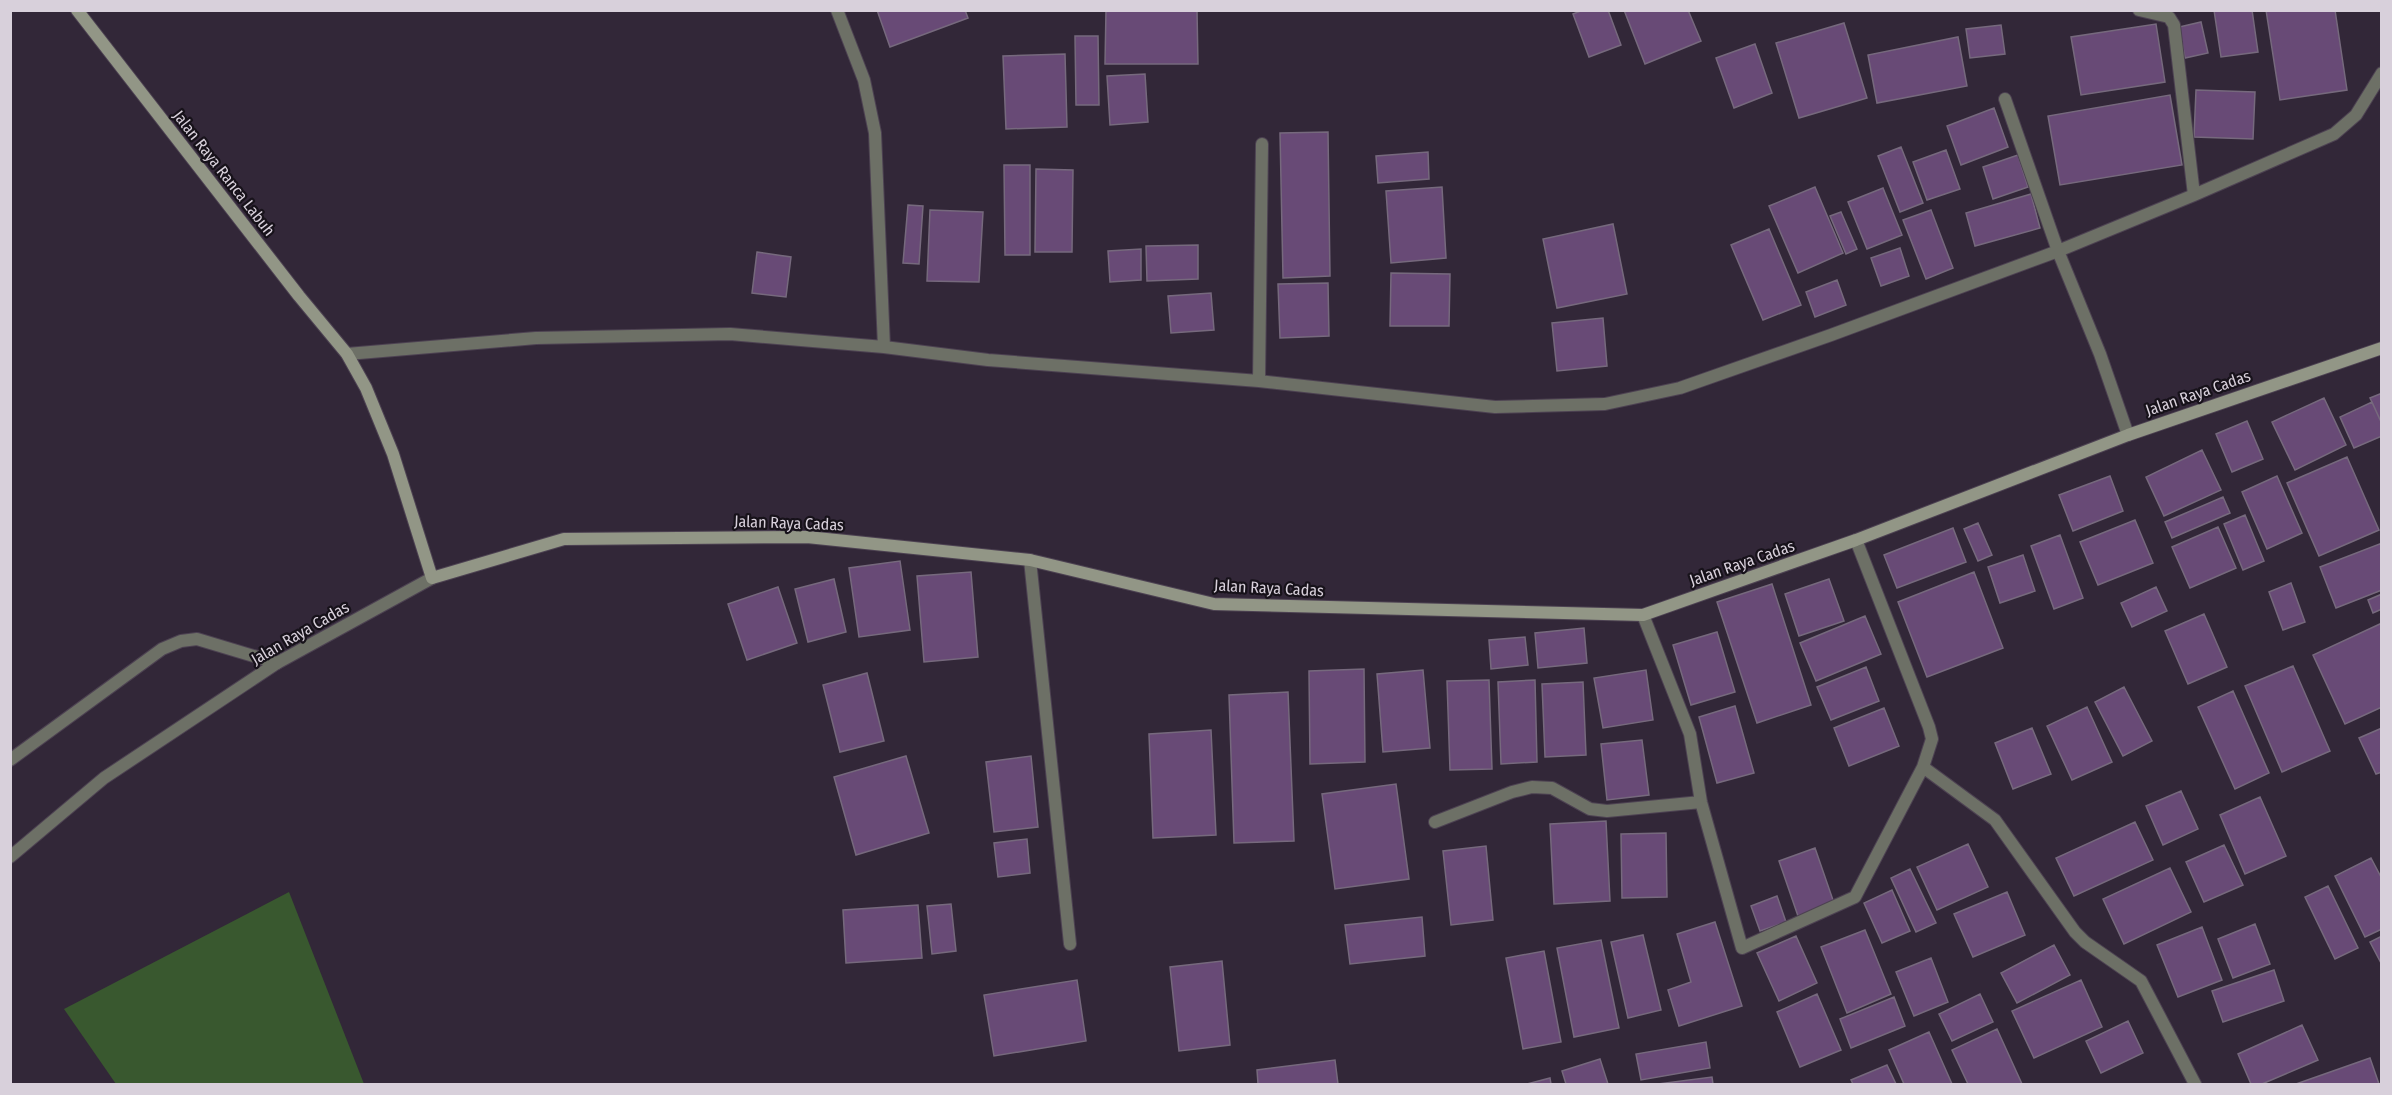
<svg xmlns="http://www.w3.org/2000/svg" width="2392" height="1095" font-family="'Fira Sans Condensed',sans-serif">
	<rect width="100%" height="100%" fill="#322738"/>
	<path fill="#39582f" d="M289 892 364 1084H116L64 1009Z"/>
	<path fill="#684a76" stroke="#76697d" stroke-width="1.5" d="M877 10H965L968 18 890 47Z
		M1106 10H1197L1198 64H1105Z
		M1583 10H1608L1621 45 1589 57 1573 14Z
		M1624 10H1688L1701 41 1645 64Z
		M2214 10H2252L2258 52 2221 57Z
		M2266 10H2335L2347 90 2280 100Z
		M2201 22 2208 53 2185 58 2179 27Z
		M1844 23 1867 98 1799 118 1776 43Z
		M2156 24 2165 82 2081 95 2071 37Z
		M2001 25 2005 54 1970 58 1966 29Z
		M1075 36H1098L1099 105H1076Z
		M1958 37 1967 86 1877 103 1868 55Z
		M1755 44 1772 93 1734 108 1716 58Z
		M1065 54 1067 127 1006 129 1003 56Z
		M1145 74 1148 122 1110 125 1107 76Z
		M2196 90 2255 92 2253 139 2194 137Z
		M2170 95 2182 165 2060 185 2048 116Z
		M1994 108 2008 147 1961 165 1947 126Z
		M1328 132 1330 276 1283 278 1280 133Z
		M1901 147 1923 203 1900 212 1878 156Z
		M1946 150 1960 189 1927 200 1913 162Z
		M1428 152 1429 179 1378 183 1376 156Z
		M2018 155 2028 187 1993 199 1983 167Z
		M1004 165H1030V255H1005Z
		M1036 169 1073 170 1072 252H1035Z
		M1442 187 1446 258 1391 263 1386 191Z
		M1815 187 1843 253 1798 273 1769 206Z
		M1883 188 1902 235 1867 249 1848 202Z
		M2031 194 2040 228 1975 246 1966 213Z
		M908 205 923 206 919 264 903 263Z
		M930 210 983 212 979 282 927 281Z
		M1931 210 1953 268 1926 279 1903 220Z
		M1841 212 1857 249 1846 254 1830 216Z
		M1613 224 1627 294 1557 308 1543 239Z
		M1769 229 1801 305 1763 320 1731 245Z
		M1198 245V279L1147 281 1146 246Z
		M1900 248 1909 276 1881 286 1871 258Z
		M1141 249V280L1110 282 1108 251Z
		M757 252 791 257 786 297 752 293Z
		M1391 273 1450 274 1449 326H1390Z
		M1837 280 1846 305 1815 317 1806 292Z
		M1328 283 1329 336 1280 338 1278 284Z
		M1211 293 1214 330 1171 333 1168 296Z
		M1603 318 1607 366 1557 371 1552 323Z
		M2382 393V424L2370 398Z
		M2324 398 2346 445 2295 470 2272 422Z
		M2372 402 2382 424V436L2354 448 2340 417Z
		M2247 421 2263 459 2232 472 2216 434Z
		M2202 450 2221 490 2164 516 2146 477Z
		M2347 457 2379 530 2319 556 2287 483Z
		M2110 476 2123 511 2073 531 2059 495Z
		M2277 476 2302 533 2267 549 2242 492Z
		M2223 497 2230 513 2172 538 2165 522Z
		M2245 515 2264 561 2243 570 2224 524Z
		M2135 520 2153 563 2098 585 2080 542Z
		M1978 523 1992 555 1978 561 1964 529Z
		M2218 527 2236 568 2190 588 2172 547Z
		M1953 528 1966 562 1897 588 1884 555Z
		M2060 535 2083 598 2054 609 2031 546Z
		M2382 543V590L2336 608 2320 567Z
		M2023 555 2035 591 2000 603 1988 567Z
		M900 561 910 630 859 637 849 568Z
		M971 572 978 657 924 662 917 576Z
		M1974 572 2003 648 1927 677 1898 602Z
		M834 579 846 632 808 642 795 589Z
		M1829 579 1844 621 1799 636 1785 594Z
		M2291 583 2305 622 2283 630 2269 592Z
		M1772 584 1811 705 1757 723 1717 602Z
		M778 587 797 643 747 660 728 604Z
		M2156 587 2167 611 2132 627 2121 603Z
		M2382 594V609L2373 613 2368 600Z
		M2204 614 2227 667 2188 684 2165 631Z
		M1865 616 1881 654 1816 681 1800 643Z
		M2382 623V707L2345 724 2313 655Z
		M1584 628 1587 663 1538 668 1535 633Z
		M1717 632 1735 692 1691 705 1673 645Z
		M1525 637 1528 665 1491 669 1489 640Z
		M2293 666 2330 751 2282 772 2245 686Z
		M1866 667 1879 701 1831 720 1817 687Z
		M1364 669 1365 762 1310 764 1309 671Z
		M1423 670 1430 748 1383 752 1377 674Z
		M1646 670 1653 720 1603 728 1594 678Z
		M867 673 884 741 840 752 823 685Z
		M1489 680 1492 769 1450 770 1447 681Z
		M1535 680 1537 762 1501 764 1498 682Z
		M1583 682 1586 755 1545 757 1542 684Z
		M2124 687 2152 741 2123 756 2095 702Z
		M2233 691 2269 773 2235 789 2198 707Z
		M1288 692 1294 841 1234 843 1229 695Z
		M1735 706 1754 773 1717 783 1699 717Z
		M2087 707 2112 762 2072 780 2047 726Z
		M1884 708 1899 746 1849 766 1834 728Z
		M2032 728 2051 774 2013 789 1995 743Z
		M2382 728V772L2376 774 2359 738Z
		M1211 730 1216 835 1153 838 1149 734Z
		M1642 740 1649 795 1607 800 1601 744Z
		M906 756 929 833 856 855 834 777Z
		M1031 756 1038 827 994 832 986 762Z
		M1396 784 1409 879 1335 889 1322 794Z
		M2181 791 2198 829 2163 845 2146 806Z
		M2260 797 2286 856 2245 874 2220 815Z
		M1606 821 1610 901 1554 904 1550 824Z
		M2135 822 2153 860 2074 896 2056 858Z
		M1666 833 1667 897 1622 898 1621 834Z
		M1027 839 1030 873 998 877 994 843Z
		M1968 844 1988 887 1937 910 1917 867Z
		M2224 845 2243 885 2204 902 2186 862Z
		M1486 846 1493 920 1451 925 1443 851Z
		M1815 848 1834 903 1798 916 1779 861Z
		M2371 858 2382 879V929L2365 937 2335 876Z
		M2170 868 2191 912 2124 944 2103 899Z
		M1910 869 1936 923 1916 932 1891 878Z
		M2328 886 2358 948 2335 959 2305 897Z
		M1892 890 1910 931 1882 943 1864 903Z
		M2007 892 2025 935 1973 957 1954 914Z
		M1777 896 1786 922 1760 931 1751 906Z
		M951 904 956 951 932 954 927 906Z
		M918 905 922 958 846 963 843 910Z
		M1422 917 1425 956 1350 964 1345 925Z
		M1715 922 1742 1006 1679 1026 1668 990 1691 982 1677 934Z
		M2255 924 2270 964 2233 978 2218 939Z
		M2202 927 2222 980 2178 997 2157 945Z
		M1865 930 1891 994 1847 1013 1821 947Z
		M1643 935 1661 1010 1628 1018 1611 942Z
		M1796 936 1817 983 1779 1001 1757 953Z
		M2382 936V963H2381L2370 942Z
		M1601 940 1619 1028 1574 1037 1557 948Z
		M2054 945 2070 975 2017 1003 2001 973Z
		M1544 951 1561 1042 1523 1049 1506 958Z
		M1931 958 1948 1002 1914 1016 1896 972Z
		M1222 961 1230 1045 1179 1051 1170 967Z
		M2274 970 2284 1001 2223 1022 2212 991Z
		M1077 980 1086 1041 994 1056 984 995Z
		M2081 980 2102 1027 2034 1058 2012 1011Z
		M1817 994 1841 1050 1800 1067 1777 1012Z
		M1980 994 1993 1022 1952 1041 1939 1014Z
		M1894 997 1905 1026 1851 1048 1840 1019Z
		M2128 1021 2143 1053 2101 1073 2086 1041Z
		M2302 1025 2318 1060 2262 1084H2251L2238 1054Z
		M1997 1029 2022 1084H1968L1952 1050Z
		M1929 1032 1952 1084H1904L1889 1050Z
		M1706 1042 1710 1068 1641 1080 1636 1054Z
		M2370 1058 2379 1084H2296Z
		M1600 1059 1608 1084H1566L1562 1071Z
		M1335 1060 1338 1084H1258L1257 1070Z
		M1887 1065 1896 1084H1853L1851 1080Z
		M1712 1077 1713 1084H1658Z
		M1550 1078 1551 1084H1527Z"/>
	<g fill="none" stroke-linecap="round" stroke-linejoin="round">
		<defs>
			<path id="lane" d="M10 760 162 649 181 641 197 639 277 663"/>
			<path id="street" d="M837 10 864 80 875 133 884 347
				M2139 10 2169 17 2174 25 2194 195
				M2005 99 2058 251 2100 354 2128 435
				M347 354 536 338 730 334 884 347 988 360 1259 381 1495 407 1605 404 1680 388 1831 335 2058 251 2194 195 2334 134 2356 115 2382 73
				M1259 381 1262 144
				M1030 560 1070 944
				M1643 615 1690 734 1701 802 1742 948 1855 897 1923 767 1932 739 1929 727 1856 540
				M1923 767 1995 820 2075 932 2085 942 2141 981 2195 1084
				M1435 822 1512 792 1532 787 1552 788 1590 809 1607 811 1701 802
				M10 857 104 778 277 663 432 578"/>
			<path id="secondary" d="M77 10 299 296 347 354 366 388 393 454 432 578 564 539 807 537 1030 560 1214 604 1643 615 1856 540 2128 435 2382 348"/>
		</defs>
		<use href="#lane" stroke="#4d4252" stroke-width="14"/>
		<use href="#street" stroke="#4d4252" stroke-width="14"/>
		<use href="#secondary" stroke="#4d4252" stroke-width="14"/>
		<use href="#lane" stroke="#6d7066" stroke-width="12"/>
		<use href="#street" stroke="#6d7066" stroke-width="12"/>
		<use href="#secondary" stroke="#929686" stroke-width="12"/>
	</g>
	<g text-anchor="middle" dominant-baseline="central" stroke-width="4.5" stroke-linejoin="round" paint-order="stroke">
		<g font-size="16" fill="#d8d0db" stroke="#17121a">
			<text transform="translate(224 173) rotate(52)">Jalan Raya Ranca Labuh</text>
			<text transform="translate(2198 393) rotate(-19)">Jalan Raya Cadas</text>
			<text transform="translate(789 523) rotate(2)">Jalan Raya Cadas</text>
			<text transform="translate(1742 563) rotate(-19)">Jalan Raya Cadas</text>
			<text transform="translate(1269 588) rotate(3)">Jalan Raya Cadas</text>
			<text transform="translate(300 633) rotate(-30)">Jalan Raya Cadas</text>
		</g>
	</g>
	<rect width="2392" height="1095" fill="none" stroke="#d8d0db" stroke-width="24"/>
</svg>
